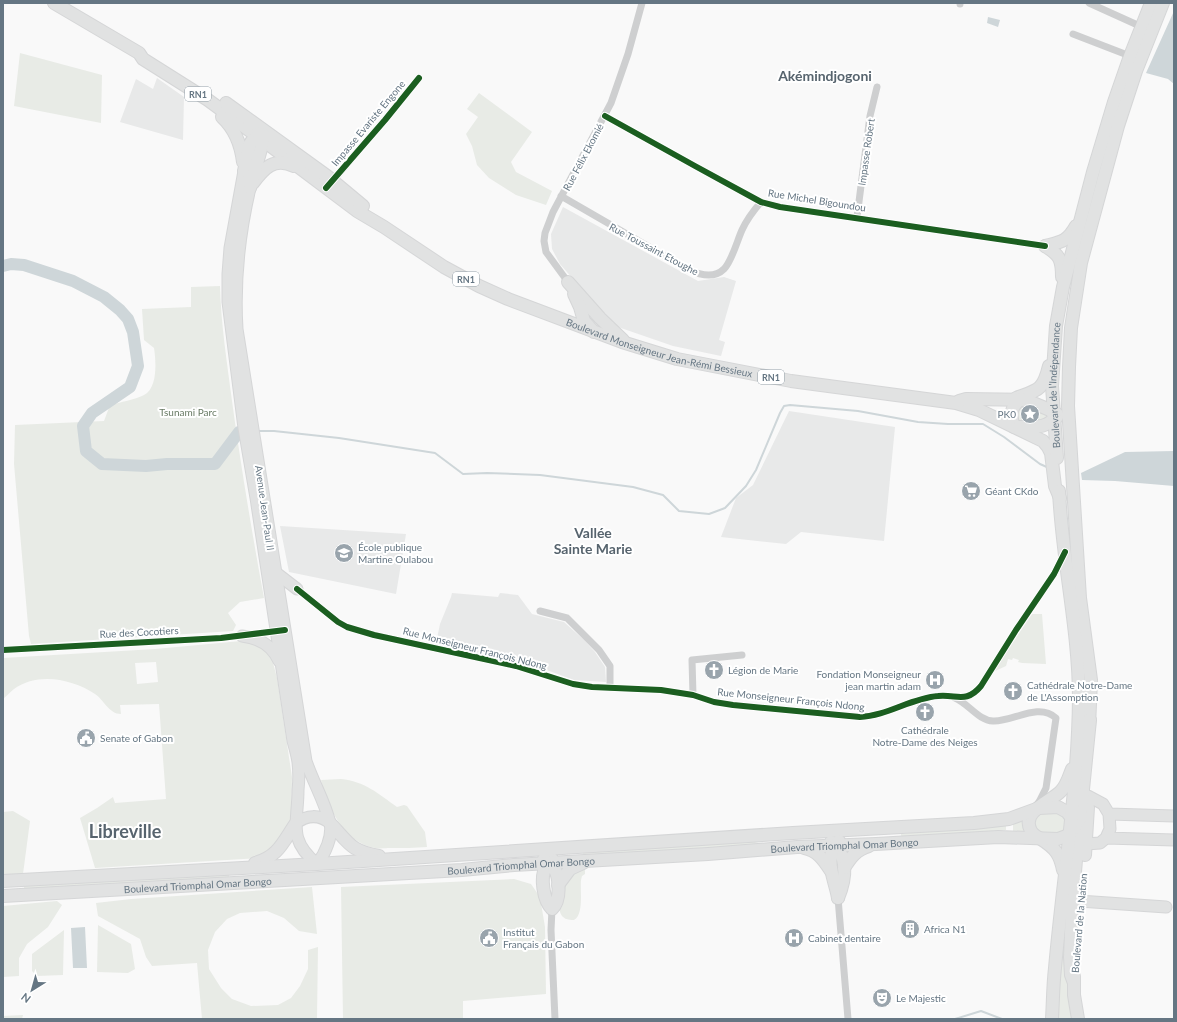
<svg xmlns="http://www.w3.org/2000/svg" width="1177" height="1022" font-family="Lato,sans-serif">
	<rect width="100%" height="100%" fill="#f9f9f9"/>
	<path fill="#e8e9e9" d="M157 78 184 97 183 140 120 122 136 79 153 89Z
		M563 207 698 281 724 277 736 281 719 340 725 342 721 356 673 346 618 327 605 316 560 264 552 249 551 234Z
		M789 411 895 427 884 541 801 532 786 544 721 537 736 498 753 485Z
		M280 526 406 534 396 594 289 572Z
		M452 593 498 597 500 593 518 595 532 614 564 622 584 640 595 652 605 667 606 682 574 680 533 665 436 643 440 624 451 597Z"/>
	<path fill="#e8ebe6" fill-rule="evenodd" d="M20 53 102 75 101 123 14 106Z
		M479 93 532 132 511 162 516 172 552 191 546 205 516 195 489 178 477 165 472 146 466 134 478 117 467 109Z
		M220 286C221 325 227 362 232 401 241 467 252 533 264 598L240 602 228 613 236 625 233 631 31 644 29 636 14 464 15 425 104 421 110 405C121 402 134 400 144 395 158 388 156 361 154 348L144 340 142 309 191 307V287Z
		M1019 404 1044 411 1049 419 1028 424 1016 421Z
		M1032 614H1042L1046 664 1022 663 1018 662 1019 660 1013 658 1012 660 1008 659 1006 666 993 672Z
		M241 641H251L260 646 271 655 277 678 292 777 291 821 278 844 259 858 95 868 80 818 97 808 113 797 115 803 166 799 159 704 120 705 121 714C109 714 104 700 95 694 72 679 38 672 14 689 10 692 7 696 3 699V658L155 649ZM156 662 158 682 137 684 135 663Z
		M341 779C364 781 379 794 397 807L404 805 407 806 425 832 427 847C415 848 403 848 390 848 386 848 380 849 375 848 343 842 328 807 321 780Z
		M13 811 30 821 23 874 3 875V812Z
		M1040 813H1057L1065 818 1064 830C1051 839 1024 832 1040 813Z
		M1026 818 1027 831H1013V823Z
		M1006 825V830L901 837V834L947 829Z
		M750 841 759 843V844L584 856 583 853 609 850Z
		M585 868V874L582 876 581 880C580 890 584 915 574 920 568 920 562 919 560 912 561 891 562 876 585 868Z
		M229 873V877L219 878 24 890V885Z
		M514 879 531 884 540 897 545 927 546 994 463 1001V1019H343L341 887Z
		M312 887 317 934 299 931 284 918 267 911 240 913 227 919 215 932 208 950 209 969 221 988 232 999 251 1006 278 1005 291 998 300 986 308 969V950L318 947 317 1019H202L197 963 152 966 146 957 140 939 98 916 96 903 131 899Z
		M57 901 62 905 48 927 27 944 19 958V976L3 977V906Z
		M98 925 131 944 135 969 128 973 97 972Z
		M1064 925 1066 926 1067 981 1072 1019H1057Z
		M64 930 63 975 37 976 32 971V954Z
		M23 1015 22 1019H3V1016Z"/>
	<path fill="#ced6d9" d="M1174 11V84L1168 79 1146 73Z
		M988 17 1000 20 998 27 987 23Z
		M1174 451V486L1115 481 1082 480 1081 473 1125 452Z
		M85 927 87 968H73L71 928Z"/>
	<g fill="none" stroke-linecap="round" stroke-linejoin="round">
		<path stroke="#ced6d9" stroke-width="2" d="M256 431H274L339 438 435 453 463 474 487 473 540 475 633 487 663 495 679 511 709 514 725 508 746 486 756 470 780 413 784 406 790 405 858 411 918 422 948 424H983L1004 437 1040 464 1049 468
			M955 1019 981 1011 1002 1019"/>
		<path stroke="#ced6d9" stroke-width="12" d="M3 266 11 264 24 265 73 281 104 297 120 310 128 319 133 332 138 366 130 387 92 413 83 426 86 451 102 464 146 466 167 464H215L239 432"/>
		<defs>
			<path id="secondary" d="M244 171 230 248 228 274V302L244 428 256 498 293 741C295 748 297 755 298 762 299 771 299 781 298 790 298 823 287 839 317 864 325 854 333 836 330 823 325 802 313 782 306 761L237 329C234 280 239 235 250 188
				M275 572 297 589
				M242 636C259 638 272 645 279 661
				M1109 814 1174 816
				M296 823C307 815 319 814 330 823
				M1106 838 1174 840
				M1086 844 1100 843 1106 838 1110 829 1109 814 1103 804 1088 796
				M1079 901 1166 907"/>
			<g id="primary">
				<path id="s1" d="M54 3 139 53 143 59 208 100 268 144 357 211 384 227 444 267 479 286 508 299 622 342 677 359 791 381 956 403 979 410 1043 441 1048 447 1051 453 1055 486 1060 498"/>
				<path d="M226 103 327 176 363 206"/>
				<path d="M222 117C235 129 241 145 243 162"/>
				<path d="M244 171 250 144C253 138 258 134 264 135"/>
				<path d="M253 183C264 168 274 157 294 166"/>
				<path d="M250 188 261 149 262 142 259 133"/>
				<path d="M1045 246C1061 242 1067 242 1076 226"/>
				<path d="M1045 246C1060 255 1062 260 1062 277"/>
				<path d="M568 282 600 318 623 340"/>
				<path d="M574 294 580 307 584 321 594 332"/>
				<path d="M1016 398C1038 390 1043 391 1049 366"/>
				<path d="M959 401 966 399 1026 400 1050 410 1057 417"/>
				<path d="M1014 427C1010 415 1010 407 1021 399"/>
				<path d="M1019 427C1034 427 1049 429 1057 414"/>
				<path id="s2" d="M1057 458 1052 386 1056 326 1063 287 1093 172 1114 102 1130 56 1151 3"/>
				<path d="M1089 727 1091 680 1080 598 1068 406 1069 367 1071 328 1081 263 1118 126 1136 71 1163 3"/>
				<path d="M330 823C349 843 350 851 379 856"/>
				<path d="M831 842C849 856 846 879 838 898"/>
				<path d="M804 848C818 851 823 859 831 871"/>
				<path d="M1085 855 1088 807"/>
				<path d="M544 859C548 861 552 864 554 868 560 878 561 901 552 909 543 900 540 877 546 866 548 863 550 861 552 859"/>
				<path d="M255 863C278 857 283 842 296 823"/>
				<path d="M844 868C851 857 856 850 869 846"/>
				<path d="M1063 870C1060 854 1055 848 1041 839 1037 837 1033 835 1031 831 1020 811 1051 802 1061 791 1067 785 1069 776 1072 769"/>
				<path d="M3 881 317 864 793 833 974 823 1009 819 1039 808 1058 807 1067 812 1073 820 1078 836 1072 908 1070 957 1071 975 1074 983"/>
				<path d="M558 885 570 869 583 863"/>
				<path id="s3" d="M3 896 462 870 514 865 708 854 797 847 876 844 998 837 1058 839 1066 836 1070 833 1080 819 1090 720"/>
				<path d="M838 898C835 879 822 857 839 841"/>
				<path d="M1074 976V995L1078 1019"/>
				<path d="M1052 1019C1053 1002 1053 985 1055 968 1063 878 1078 789 1079 699 1079 629 1062 560 1059 491"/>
			</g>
		</defs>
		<use href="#secondary" stroke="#d5d6d7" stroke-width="13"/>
		<use href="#primary" stroke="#d5d6d7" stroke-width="14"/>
		<path stroke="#cecfd0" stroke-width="7" d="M1089 3 1142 27
			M960 4V3
			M1073 34 1130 56
			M605 116 695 166 761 202 780 207 1045 246
			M331 183 370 137 385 120 419 78
			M561 196 689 270C700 275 714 279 724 269 732 261 737 241 742 230 747 219 754 210 761 202
			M857 217 870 116 877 87
			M568 282 546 252 544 241 545 233 553 212 611 103 628 54 642 3
			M297 589 338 622 347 627 374 635 516 666 573 684 592 687 661 690 693 695 714 702 733 705 860 717C887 716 911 698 938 696 957 694 966 704 981 686L1016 630 1054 574 1064 556
			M540 611 567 618 599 650 610 666V688
			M3 650 221 638 280 631
			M693 695 692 660 742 655
			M955 698C969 704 978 720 993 721 1013 722 1038 702 1056 718L1046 788 1040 800 1037 805
			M838 898 848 1019
			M552 909 551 930 555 1019"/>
		<use href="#secondary" stroke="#e1e2e2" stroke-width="11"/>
		<use href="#primary" stroke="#e1e2e2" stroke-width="12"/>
		<defs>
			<path id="cycleway" d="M605 116 695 166 761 202 780 207 1045 246
				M326 188 385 120 419 78
				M297 589 338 622 347 627 374 635 516 666 573 684 592 687 661 690 693 695 714 702 733 705 860 717C887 716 911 698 938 696 957 694 966 704 981 686L1016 630 1054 574 1065 552
				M3 650 221 638 285 630"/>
		</defs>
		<use href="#cycleway" stroke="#fff" stroke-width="8"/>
		<use href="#cycleway" stroke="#1b5e20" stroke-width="6"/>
	</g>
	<defs>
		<symbol id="sight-disc" viewBox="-11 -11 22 22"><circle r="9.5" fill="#99a4ac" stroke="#fff"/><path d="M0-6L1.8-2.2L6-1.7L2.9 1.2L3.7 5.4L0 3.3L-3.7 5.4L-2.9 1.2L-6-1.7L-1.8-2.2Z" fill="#fff"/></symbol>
		<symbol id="supermarket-disc" viewBox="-11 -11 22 22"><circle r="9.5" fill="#99a4ac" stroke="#fff"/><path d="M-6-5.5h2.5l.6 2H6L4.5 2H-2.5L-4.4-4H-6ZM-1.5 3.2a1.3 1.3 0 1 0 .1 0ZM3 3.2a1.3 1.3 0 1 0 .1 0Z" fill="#fff"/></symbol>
		<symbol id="school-disc" viewBox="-11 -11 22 22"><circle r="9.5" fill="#99a4ac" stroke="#fff"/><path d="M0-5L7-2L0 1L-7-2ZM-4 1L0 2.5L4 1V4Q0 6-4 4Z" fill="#fff"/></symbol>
		<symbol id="church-disc" viewBox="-11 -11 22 22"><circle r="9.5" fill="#99a4ac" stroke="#fff"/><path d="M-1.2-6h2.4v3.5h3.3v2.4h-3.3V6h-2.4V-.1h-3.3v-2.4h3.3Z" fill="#fff"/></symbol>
		<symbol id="hospital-disc" viewBox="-11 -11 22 22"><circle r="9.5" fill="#99a4ac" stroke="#fff"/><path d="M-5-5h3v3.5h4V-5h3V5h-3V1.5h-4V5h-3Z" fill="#fff"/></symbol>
		<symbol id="civic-disc" viewBox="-11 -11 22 22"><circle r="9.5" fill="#99a4ac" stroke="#fff"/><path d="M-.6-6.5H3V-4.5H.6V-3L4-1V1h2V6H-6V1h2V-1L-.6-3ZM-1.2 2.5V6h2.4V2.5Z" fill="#fff"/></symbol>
		<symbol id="building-disc" viewBox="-11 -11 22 22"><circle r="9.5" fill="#99a4ac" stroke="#fff"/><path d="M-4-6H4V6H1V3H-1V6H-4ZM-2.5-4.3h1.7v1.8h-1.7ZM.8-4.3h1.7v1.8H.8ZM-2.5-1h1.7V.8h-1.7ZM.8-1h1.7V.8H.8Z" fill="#fff"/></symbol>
		<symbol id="theatre-disc" viewBox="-11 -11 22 22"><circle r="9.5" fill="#99a4ac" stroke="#fff"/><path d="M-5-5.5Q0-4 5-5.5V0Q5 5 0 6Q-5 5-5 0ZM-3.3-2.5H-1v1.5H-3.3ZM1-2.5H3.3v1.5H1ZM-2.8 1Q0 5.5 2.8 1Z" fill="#fff"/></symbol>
	</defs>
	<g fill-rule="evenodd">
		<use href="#sight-disc" x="1019" y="403" width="22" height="22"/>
		<use href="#supermarket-disc" x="960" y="480" width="22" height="22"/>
		<use href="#school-disc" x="333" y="542" width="22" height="22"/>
		<use href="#church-disc" x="703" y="659" width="22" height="22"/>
		<use href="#hospital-disc" x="924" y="669" width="22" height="22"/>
		<use href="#church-disc" x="1002" y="680" width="22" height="22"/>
		<use href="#church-disc" x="914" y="701" width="22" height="22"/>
		<use href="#civic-disc" x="75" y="727" width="22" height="22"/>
		<use href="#building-disc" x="899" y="918" width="22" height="22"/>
		<use href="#civic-disc" x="478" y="927" width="22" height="22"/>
		<use href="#hospital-disc" x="783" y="927" width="22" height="22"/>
		<use href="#theatre-disc" x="871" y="987" width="22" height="22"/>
	</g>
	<g text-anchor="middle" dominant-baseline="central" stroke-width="4" stroke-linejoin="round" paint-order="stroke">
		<g fill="#fff" stroke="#939fa8" stroke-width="1">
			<rect x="185" y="87" width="26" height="14" rx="3"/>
			<rect x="453" y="272" width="26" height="14" rx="3"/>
			<rect x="758" y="370" width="26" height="14" rx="3"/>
		</g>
		<g font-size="9" font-weight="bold" fill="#657683">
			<text x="198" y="94">RN1</text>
			<text x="466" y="279">RN1</text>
			<text x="771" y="377">RN1</text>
		</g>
		<g font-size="10" fill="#657683" stroke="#fff">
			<text transform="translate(368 123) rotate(-50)">Impasse Evariste Engone</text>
			<text transform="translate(866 152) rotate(-82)">Impasse Robert</text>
			<text transform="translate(583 157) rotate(-62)">Rue Félix Ekomié</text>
			<text transform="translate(817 200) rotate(9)">Rue Michel Bigoundou</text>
			<text transform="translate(654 249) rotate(28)">Rue Toussaint Etoughe</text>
			<text stroke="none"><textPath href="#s1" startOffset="703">Boulevard Monseigneur Jean-Rémi Bessieux</textPath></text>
			<text stroke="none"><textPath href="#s2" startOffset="73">Boulevard de l'Indépendance</textPath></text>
			<text transform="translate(265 508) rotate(82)">Avenue Jean-Paul II</text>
			<text transform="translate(139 632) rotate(-3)">Rue des Cocotiers</text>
			<text transform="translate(475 648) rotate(14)">Rue Monseigneur François Ndong</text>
			<text transform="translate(791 699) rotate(6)">Rue Monseigneur François Ndong</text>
			<text stroke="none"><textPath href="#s3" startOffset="843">Boulevard Triomphal Omar Bongo</textPath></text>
			<text stroke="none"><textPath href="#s3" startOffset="519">Boulevard Triomphal Omar Bongo</textPath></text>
			<text stroke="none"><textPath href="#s3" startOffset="195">Boulevard Triomphal Omar Bongo</textPath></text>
			<text transform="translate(1079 923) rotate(-85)">Boulevard de la Nation</text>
		</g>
		<g font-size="10" fill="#687a64" stroke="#fff">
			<text x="188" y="412">Tsunami Parc</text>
		</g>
		<g font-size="10" fill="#657683" stroke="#fff" text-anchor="start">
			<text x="1016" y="414" text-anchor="end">PK0</text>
			<text x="985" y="491">Géant CKdo</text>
			<text x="358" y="547">École publique<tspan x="358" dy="12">Martine Oulabou</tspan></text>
			<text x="728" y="670">Légion de Marie</text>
			<text x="921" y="674" text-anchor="end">Fondation Monseigneur<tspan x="921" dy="12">jean martin adam</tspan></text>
			<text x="1027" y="685">Cathédrale Notre-Dame<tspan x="1027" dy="12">de L'Assomption</tspan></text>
			<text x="925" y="730" text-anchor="middle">Cathédrale<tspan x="925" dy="12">Notre-Dame des Neiges</tspan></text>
			<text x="100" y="738">Senate of Gabon</text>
			<text x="924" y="929">Africa N1</text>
			<text x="503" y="932">Institut<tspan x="503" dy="12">Français du Gabon</tspan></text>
			<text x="808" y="938">Cabinet dentaire</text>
			<text x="896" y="998">Le Majestic</text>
		</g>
		<g font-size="14" font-weight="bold" fill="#57646e" stroke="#fff">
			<text x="825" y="75">Akémindjogoni</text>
			<text x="593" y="532">Vallée<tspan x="593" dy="16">Sainte Marie</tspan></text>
		</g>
		<g font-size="18" font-weight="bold" fill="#57646e" stroke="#fff">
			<text x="125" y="831">Libreville</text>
		</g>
	</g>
	<rect width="1177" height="1022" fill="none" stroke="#657683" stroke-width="8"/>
	<g transform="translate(32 990) rotate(217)" stroke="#ffffff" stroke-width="3" paint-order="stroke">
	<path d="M0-3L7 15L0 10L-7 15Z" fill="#657683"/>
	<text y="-6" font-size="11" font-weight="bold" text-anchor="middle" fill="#657683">N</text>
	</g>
</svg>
